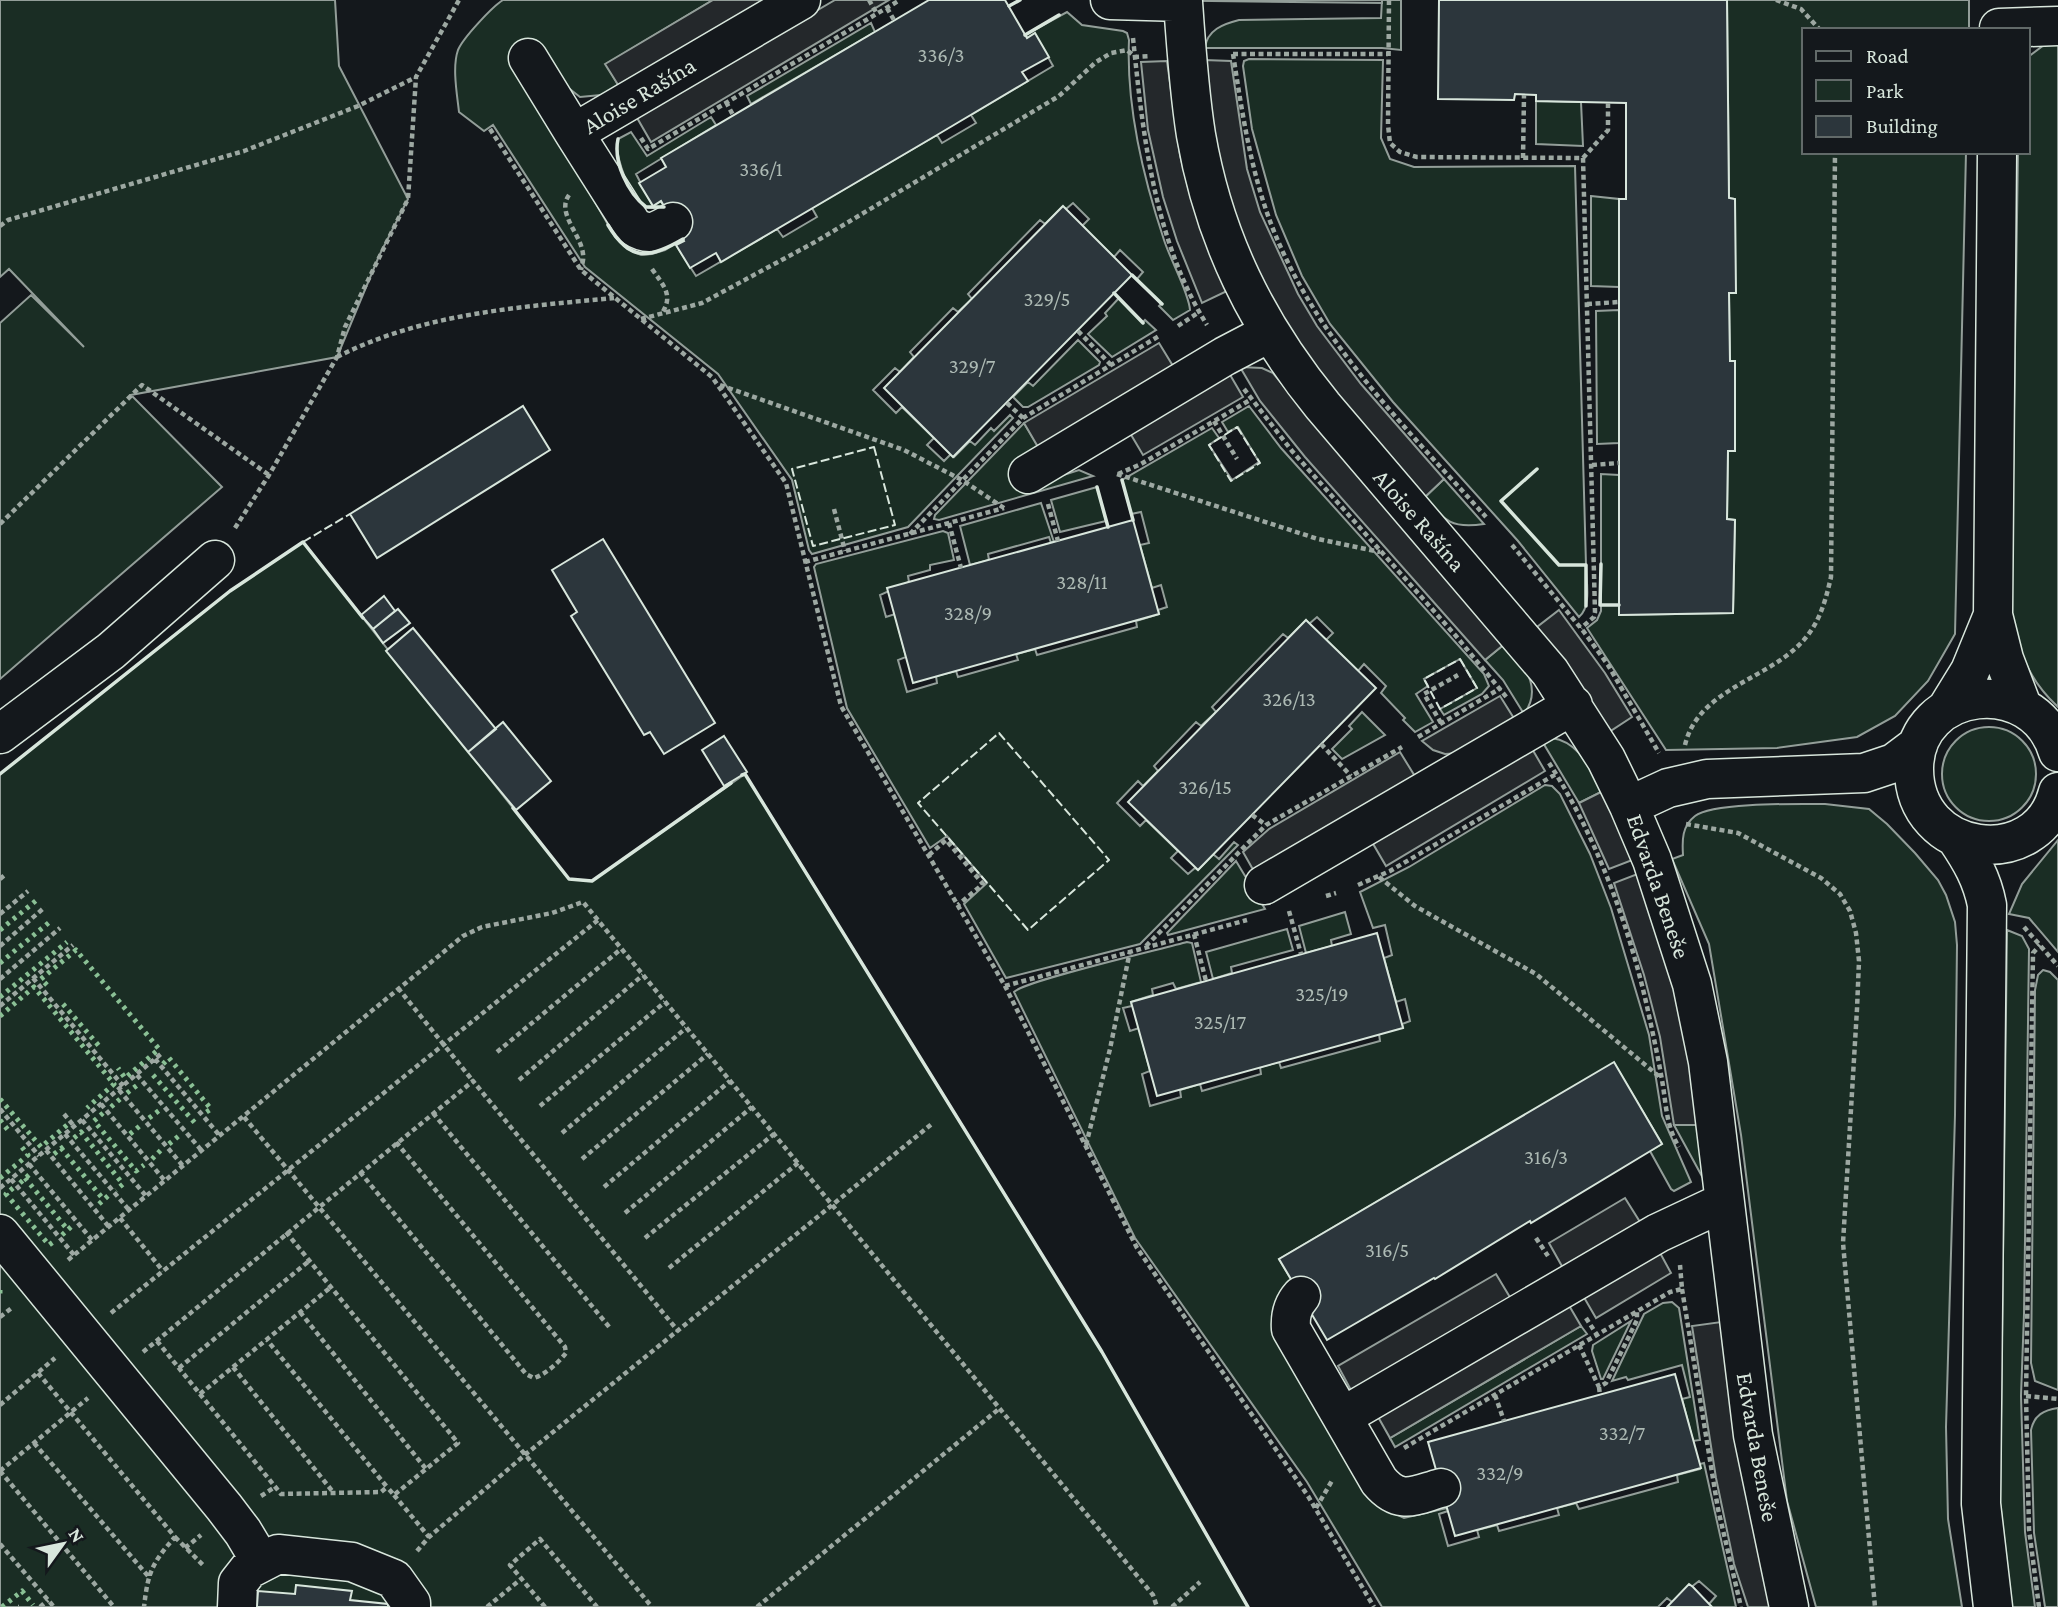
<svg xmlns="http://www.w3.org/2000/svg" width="2058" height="1607" font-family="'Crimson Pro',serif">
	<rect width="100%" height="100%" fill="#14181c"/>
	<path fill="#1a2d24" stroke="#939e99" stroke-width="2" d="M0 0H335L339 66 408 199 379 256 337 357 131 395 222 487 0 679V323L31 295 84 347 9 269 0 277Z
		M503 0H713L606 64 620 88 601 95 580 97 566 86 575 167 615 237 627 249 641 255 652 254 665 250 683 239 676 245 696 276 777 229 783 237 817 217 812 208 937 135 942 143 976 123 971 115 1053 66 1048 57 1025 35 1067 12 1082 25 1123 31 1127 33 1129 40C1126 107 1143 177 1164 240 1170 259 1189 293 1190 310L1173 320 1159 306 1161 304 1137 279 1143 272 1120 250 1114 257 1082 226 1089 219 1073 203 1066 209 1062 207 1045 224 1040 220 968 294 972 299 958 312 953 308 910 352 914 357 900 372 895 368 873 390 896 413 902 407 934 438 927 445 944 461 951 454 954 457 970 441 975 445 991 428 994 431 1010 415 1013 418 908 527 812 554 809 550 792 480 718 374 585 267 493 125 484 131 459 112C457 94 452 67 458 50 463 38 492 7 503 0Z
		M1382 0H1401V50L1382 48H1205C1207 30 1223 24 1239 20L1381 18Z
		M1727 0H1969V30H1804V152H1966L1955 634 1928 681 1895 716 1857 737 1777 748 1666 750 1587 628 1597 620 1601 611V474L1619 475V615L1733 613 1735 520 1727 519 1728 451 1735 361H1730L1729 293H1735V199L1729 198Z
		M871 23 875 32 751 104 747 96Z
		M2058 42V707C2025 676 2019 650 2011 608L2018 152H2028V57L2044 45Z
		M1249 59 1383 60 1381 138 1390 159 1414 167 1575 166 1586 565C1586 581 1592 606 1579 617L1518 541 1393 402 1330 324 1302 276 1276 215 1252 129 1243 66 1244 61Z
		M1536 101 1581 102 1583 146 1536 144Z
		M711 117 716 125 636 174 653 206 661 201 664 207C658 208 652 209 646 207 630 199 614 156 618 139L631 132 647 156Z
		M1591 196 1619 199V287L1591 286Z
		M1119 298 1143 322 1145 320 1156 330 1112 357 1088 334 1107 316 1105 313Z
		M1619 310V443L1597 444 1596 311Z
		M1078 340 1100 362 1099 365 1028 407H1023L1013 397 1028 382 1033 386Z
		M1249 406 1281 448 1484 674 1489 686 1482 694 1444 715 1440 709 1477 688 1460 659 1424 679 1428 686 1416 694 1433 722 1415 732 1403 720 1405 718 1381 693 1386 686 1364 664 1358 671 1326 640 1333 633 1317 617 1309 624 1306 620 1288 638 1283 634 1212 707 1216 712 1201 726 1196 722 1154 766 1158 771 1143 786 1138 781 1117 803 1140 826 1146 820 1178 851 1171 858 1188 874 1195 868 1198 870 1213 854 1219 859 1234 842 1238 845 1140 944 1006 978 964 904 987 883 947 836 930 848 847 708 814 567 816 564 943 531 948 533 954 560 930 565V570L908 576 909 582 880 595 886 617 895 614 906 657 898 660 907 692 937 683 936 676 956 671 958 677 1018 660 1016 654 1035 649 1037 655 1137 627 1136 621 1159 614 1158 610 1167 607 1161 585 1152 588 1140 545 1149 543 1141 512 1131 514 1122 480 1212 428 1219 438 1209 445 1232 480 1259 462 1238 427 1228 432 1222 422Z
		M1024 423 1057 477 1079 470 1093 476 939 520 934 519 935 515Z
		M1444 479 1484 524C1451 529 1445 521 1425 497Z
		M1097 487 1106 521 1060 532 1051 500Z
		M1041 503 1054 542 1051 543 1049 537 988 554 989 560 970 565 960 526Z
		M303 542 569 879 592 881 745 774 1102 1352 1248 1607H0V774L230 591Z
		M1507 642C1522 664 1544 687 1524 714L1503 680 1485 660Z
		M1362 712 1385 735 1342 759 1332 749 1352 729 1349 726Z
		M1942 774a47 47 0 1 1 94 0a47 47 0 1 1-94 0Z
		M1552 738C1580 742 1590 770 1603 791L1579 803 1542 741Z
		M1545 785 1552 786 1560 794 1590 854 1611 908 1649 1035 1662 1116 1691 1182 1674 1191 1671 1189 1650 1151 1662 1144 1614 1063 1279 1259 1295 1286 1385 1509 1404 1518 1447 1508 1448 1511 1439 1514 1448 1546 1479 1537 1477 1530 1497 1525 1499 1531 1559 1515 1557 1508 1576 1503 1579 1509 1678 1482 1677 1475 1700 1469V1464L1704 1463 1736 1607H1712L1709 1604 1716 1596 1699 1581 1672 1602 1667 1598 1658 1607H1382L1307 1482 1135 1238 1014 992C1023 981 1162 949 1187 942L1192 943 1201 982 1176 989 1173 983 1152 989 1153 995 1131 1002 1132 1006 1123 1008 1130 1031 1139 1028 1150 1071 1142 1074 1150 1106 1181 1097 1180 1090 1200 1084 1202 1091 1261 1074 1260 1067 1279 1062 1281 1068 1380 1041 1379 1034 1403 1027 1402 1024 1410 1021 1405 999 1396 1002 1384 958 1392 955 1385 925 1373 928 1360 892 1409 867Z
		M1825 804 1869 809 1887 824 1915 853 1938 880 1946 895 1955 922 1957 945 1955 1115 1946 1427 1948 1519 1962 1607H1816L1787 1501 1741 1135 1709 944 1672 859 1683 855C1682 840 1682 826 1695 816 1712 802 1800 804 1825 804Z
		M2058 840V952L2029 918 2009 914 2022 884Z
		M1236 861 1265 909 1168 935 1167 933Z
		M1345 912 1351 934 1331 940 1332 946 1306 953 1299 926Z
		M1287 929 1293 950 1231 967 1232 973 1213 979 1206 952Z
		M2007 930 2022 936 2029 949 2024 1314 2021 1396 2025 1532 2035 1607H2012L2000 1502Z
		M2043 970 2050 972 2058 980V1390L2035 1381 2031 1363 2035 990 2038 975Z
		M1696 1123 1702 1125 1704 1180 1674 1125Z
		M1672 1302 1679 1308 1700 1440 1693 1441 1682 1399 1690 1397 1682 1365 1628 1380 1626 1377 1612 1381 1644 1314 1663 1303Z
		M1631 1321 1603 1379H1601L1592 1351 1593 1345Z
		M1581 1326 1587 1334 1395 1447 1390 1438Z
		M2058 1408V1607H2045L2034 1533 2031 1430C2034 1415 2044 1410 2058 1408Z"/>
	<path fill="#24282b" stroke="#939e99" stroke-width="2" d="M713 0H769L620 88 605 64Z
		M835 0H889L651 142 636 116Z
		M1130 0H1382V3Z
		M1204 60 1231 61 1247 169 1260 212 1298 294 1317 326 1361 384 1444 479 1425 497 1310 366 1259 280 1215 159Z
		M1167 61 1180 155 1189 191 1202 233 1227 291 1202 303 1177 241 1163 197 1148 130 1141 62Z
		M1159 343 1173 366 1038 447 1024 423Z
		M1240 367 1262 368 1273 373 1350 466 1507 642 1485 660 1305 457 1260 401Z
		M1229 373 1243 397 1143 455 1130 433Z
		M1559 610 1605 673 1632 717 1609 732 1563 660 1537 627Z
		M1500 696 1515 720 1459 753 1445 754 1433 750 1422 741Z
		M1531 747 1545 771 1386 866 1372 842Z
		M1400 752 1416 778 1255 873 1243 852 1269 829Z
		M1603 791 1635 859 1609 869 1579 803Z
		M1640 873 1670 957 1702 1125H1674L1660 1037 1644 975 1614 883Z
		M1625 1198 1640 1222 1563 1268 1549 1243Z
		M1659 1251 1671 1273 1596 1318 1582 1294Z
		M1496 1274 1511 1299 1352 1392 1338 1366Z
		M1567 1302 1581 1326 1390 1438 1377 1415Z
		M1721 1322 1776 1607H1748L1734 1564 1716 1478 1692 1326Z"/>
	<path fill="#2c363c" stroke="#d8e6dc" stroke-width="2" d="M929 0H1005L1027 38 1035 33 1049 57 1022 72 1028 81 937 135 721 262 716 253 690 268 676 245 684 241 661 201 653 206 639 183 666 167 661 158Z
		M1439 0H1727L1729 198 1735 199 1736 293H1729L1730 361H1735V451H1728L1727 519 1735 520 1733 613 1619 615V199H1626V103L1536 101V95L1515 94 1514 100 1438 99Z
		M1063 206 1132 275 953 457 884 388Z
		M523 406 550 450 377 558 350 514Z
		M1133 520 1159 614 913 683 887 588Z
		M603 539 715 723 664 754 650 732 644 735 571 616 577 612 552 570Z
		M384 596 395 611 373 629 361 615Z
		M398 609 410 623 383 643 373 629Z
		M1306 620 1376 688 1198 870 1128 802Z
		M413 628 496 729 468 752 386 651Z
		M503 722 551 781 516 810 468 752Z
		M724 736 747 772 724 786 702 750Z
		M1377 933 1403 1028 1157 1096 1131 1002Z
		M1614 1062 1662 1144 1531 1223 1530 1221 1435 1279 1434 1278 1327 1340 1279 1259Z
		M1675 1374 1701 1468 1455 1536 1428 1442Z
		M1689 1584 1693 1587 1712 1607H1667Z
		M296 1585 352 1591 350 1600 388 1604V1607H251L257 1606 258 1591 295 1594Z"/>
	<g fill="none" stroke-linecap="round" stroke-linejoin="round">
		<defs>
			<path id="minor" d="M1110 0 1183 2C1186 46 1189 91 1196 135 1214 239 1257 325 1323 406L1550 672 1606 759 1629 806 1652 860 1692 984 1708 1062 1753 1435 1789 1607
				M1999 28 2058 26
				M528 58 574 133
				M1997 152 1993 615 2004 659 2022 706
				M673 222C658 231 649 237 633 226L574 133 801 0
				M1028 474 1225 356 1269 333
				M1946 710 1970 671 1993 615
				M0 734 111 651 215 560
				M2058 752C2034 672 1915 686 1914 768 1913 857 2038 873 2058 792
				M1629 806 1668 788 1707 779 1864 773 1894 763 1918 745
				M1956 838C1971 860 1982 879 1987 905L1981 1504 1993 1607
				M1264 885 1573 705
				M0 1234 224 1507 243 1532 261 1562
				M1301 1296C1292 1306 1290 1316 1291 1329L1379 1481C1400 1506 1415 1495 1441 1488
				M1342 1417 1658 1233 1724 1202
				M237 1607 238 1583 249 1569 278 1554 352 1562 394 1579 411 1603V1607"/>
		</defs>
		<use href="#minor" stroke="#d8e6dc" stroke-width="41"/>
		<path stroke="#9da8a2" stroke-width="4.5" stroke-dasharray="5 3.5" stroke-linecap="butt" d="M869 0 877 14
			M1389 0 1388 125 1390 143 1400 152 1417 157 1583 158 1595 612 1594 617 1581 628
			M1776 0 1801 9 1820 30
			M887 8 894 20
			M1133 38C1143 135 1154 240 1207 325
			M1233 54C1243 118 1252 181 1278 241 1324 348 1409 431 1486 517
			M1233 54H1388
			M726 102 733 115
			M490 129 581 270 712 377 786 483 841 706 1005 986 1137 1248 1308 1496 1374 1607
			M641 138 648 149 900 0
			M1523 158 1524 95
			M1583 158 1608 130V102
			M569 195C556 213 581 234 583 254 584 259 582 265 581 270
			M0 226 8 220 244 151 358 106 416 77
			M652 269C663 285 674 295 662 313
			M1587 304 1619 302
			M641 319 702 303 815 242 1059 96 1096 62 1111 53 1127 50 1135 57 1151 56
			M1178 326 1199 312
			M1078 331 1111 365
			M337 357C423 313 520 307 614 298
			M720 385 904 450 962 480 1004 508
			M1244 389 1292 451 1456 636 1508 699
			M1007 403 1023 418
			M1214 421 1237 459
			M1592 465 1619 463
			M1117 474 1318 539 1380 552
			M1118 474 1141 464 1250 400
			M1048 504 1058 541
			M834 509 845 551
			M949 523 961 568
			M0 524 142 385 269 475
			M235 528 269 475 337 357 345 327 408 199 416 77 459 0
			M910 534 1023 418 1159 336
			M1512 545 1584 632 1608 665 1659 753
			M805 562 1004 508
			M1441 723 1424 694 1458 675
			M1418 737 1501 688
			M1321 744 1351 776
			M1685 745C1698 690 1765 680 1800 644 1819 625 1825 603 1831 577L1835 152
			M1549 763C1596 835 1630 928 1648 1011 1653 1034 1658 1057 1662 1080 1666 1102 1666 1127 1679 1147
			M1252 815 1266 825
			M1686 824 1738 833 1821 878 1840 894 1850 911 1856 933 1859 961 1857 1009 1843 1243 1875 1607
			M929 855 946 840 983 884 958 905
			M1379 877 1415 906 1536 974 1661 1078
			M0 879 6 874
			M1358 885 1390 871 1556 774
			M1326 896 1336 893
			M1289 911 1301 954
			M0 914 28 891
			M2024 927 2058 966
			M1194 934 1206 981
			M0 946 45 907
			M1146 946 1266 825 1402 747
			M33 978 123 1086
			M0 979 60 928
			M1005 986 1247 920
			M398 988 473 1081
			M0 1006 73 945
			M497 1052 621 949
			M155 1059 220 1136
			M137 1075 202 1151
			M519 1080 643 975
			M119 1090 183 1166
			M101 1104 165 1181
			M540 1106 665 1002
			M0 1109 39 1156
			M433 1113 610 1328
			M64 1114 74 1126
			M244 1117 652 1607
			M82 1120 146 1196
			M562 1133 686 1028
			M65 1134 129 1210
			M1086 1145 1110 1049 1130 951
			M46 1150 109 1227
			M582 1159 708 1054
			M29 1164 92 1240
			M360 1172 526 1374 534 1378C546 1374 558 1363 566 1353L565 1347 396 1142
			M11 1179 74 1255
			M604 1187 730 1081
			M0 1188 162 1053
			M625 1213 752 1107
			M120 1218 163 1271
			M286 1232 458 1443 394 1495 387 1487
			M645 1238 774 1134
			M1536 1238 1548 1256
			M68 1260 463 936 482 927 552 913 583 902 1153 1595 1157 1607
			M669 1268 798 1163
			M1682 1289 1718 1509 1741 1607
			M300 1312 426 1469
			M111 1313 598 920
			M0 1317 13 1307
			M1586 1318 1597 1335
			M157 1341 281 1494 381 1492 387 1487 267 1340
			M1579 1345 1599 1387 1606 1383 1637 1320V1312
			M143 1352 473 1081 678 1331
			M233 1367 333 1492
			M179 1368 309 1261
			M38 1373 175 1537C152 1563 148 1572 144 1607
			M1599 1387 1600 1395
			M200 1394 331 1287
			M1495 1395 1504 1421
			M2026 1396 2058 1399
			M0 1405 55 1358
			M34 1443 148 1576
			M1404 1448 1670 1292 1682 1289 1680 1265
			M0 1471 88 1398
			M0 1471 114 1607
			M394 1495 429 1537
			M261 1496 275 1487
			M1316 1508 1333 1479
			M175 1537 204 1566
			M0 1544 54 1607
			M185 1548 201 1535
			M417 1551 429 1537 526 1454 933 1123
			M18 1607H19
			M40 1607 48 1600
			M487 1607 521 1579
			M545 1607 510 1565 540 1539 597 1607
			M757 1607 1000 1408
			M1172 1607 1200 1582
			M2039 1607 2029 1529 2026 1396 2033 953 2040 945"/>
		<use href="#minor" stroke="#14181c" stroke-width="38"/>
		<path stroke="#8ac095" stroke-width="5" stroke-dasharray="3.5 5" stroke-linecap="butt" d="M0 930 38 899
			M0 963 52 920
			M47 985 41 979 76 950 159 1049 125 1078 118 1068
			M0 997 67 942
			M63 1004 99 1046
			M0 1016 34 987 114 1084 87 1108
			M163 1064 169 1058 211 1109 205 1113
			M153 1075 195 1123
			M127 1093 140 1083
			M0 1099 41 1147 67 1125
			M111 1107 120 1099
			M103 1113 94 1121 136 1171 144 1165
			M149 1118 161 1109
			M0 1120 8 1130
			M130 1134 142 1124
			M74 1138 81 1132 123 1184 116 1190
			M169 1144 181 1134
			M61 1148 104 1200
			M54 1154 67 1144
			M152 1159 162 1149
			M0 1178 28 1155 21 1146
			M25 1178 68 1230
			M20 1183 30 1174
			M13 1188 6 1194 49 1245 56 1240
			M99 1204 109 1195
			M62 1235 72 1226
			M0 1290V1294
			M2 1607 22 1591 33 1605"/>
		<path stroke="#d8e6dc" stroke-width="2" stroke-dasharray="9 3.5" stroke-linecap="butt" d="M1237 427 1260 463 1231 481 1209 445Z
			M874 447 895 525 813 546 792 469Z
			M303 542 350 514
			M1460 659 1477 688 1440 709 1424 679Z
			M999 733 1109 860 1028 930 918 803Z"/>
		<path stroke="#d8e6dc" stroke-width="3.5" d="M1009 6 1020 0
			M1025 35 1059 15
			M618 139C613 162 628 193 646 207H664
			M608 225C630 262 649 259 683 239
			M1132 275 1162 304
			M1114 293 1143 323
			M1537 469 1501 501 1559 565H1586V606
			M1122 480 1133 520
			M1097 487 1108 527
			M1601 564 1600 605H1619
			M0 774 230 591 303 542 363 618
			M742 775 745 774 1102 1352 1248 1607
			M513 808 569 879 592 881 731 783"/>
	</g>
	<g text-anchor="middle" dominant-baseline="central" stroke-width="5" stroke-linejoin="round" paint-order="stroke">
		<g font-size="21" fill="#adbab4">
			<text x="941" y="55">336/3</text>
			<text x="761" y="169">336/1</text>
			<text x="1047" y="299">329/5</text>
			<text x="972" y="366">329/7</text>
			<text x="1082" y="582">328/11</text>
			<text x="968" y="613">328/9</text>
			<text x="1289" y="699">326/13</text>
			<text x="1205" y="787">326/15</text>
			<text x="1322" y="994">325/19</text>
			<text x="1220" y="1022">325/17</text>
			<text x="1546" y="1157">316/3</text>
			<text x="1387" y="1250">316/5</text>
			<text x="1622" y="1433">332/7</text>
			<text x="1500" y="1473">332/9</text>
		</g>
		<g font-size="24" fill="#d8e6dc" stroke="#14181c">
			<text transform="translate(639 95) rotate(-31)">Aloise Rašína</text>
			<text transform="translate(1420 520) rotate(49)">Aloise Rašína</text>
			<text transform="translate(1659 886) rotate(71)">Edvarda Beneše</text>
			<text transform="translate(1758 1447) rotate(80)">Edvarda Beneše</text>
		</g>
	</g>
	<rect x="1802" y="28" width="228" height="126" fill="#14181c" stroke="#626a69" stroke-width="2"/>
	<rect x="1816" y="51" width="35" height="10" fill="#14181c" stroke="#626a69" stroke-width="2"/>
	<text x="1866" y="63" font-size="21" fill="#d8e6dc">Road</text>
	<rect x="1816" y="80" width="35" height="21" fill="#1a2d24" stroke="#626a69" stroke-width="2"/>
	<text x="1866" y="98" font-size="21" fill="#d8e6dc">Park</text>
	<rect x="1816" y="116" width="35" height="21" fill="#2c363c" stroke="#626a69" stroke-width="2"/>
	<text x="1866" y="133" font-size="21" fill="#d8e6dc">Building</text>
	<g transform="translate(63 1544) rotate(57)" stroke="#14181c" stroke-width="5" paint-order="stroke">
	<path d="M0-5L12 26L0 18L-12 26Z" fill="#d8e6dc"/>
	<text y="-10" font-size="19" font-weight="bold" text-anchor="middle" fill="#d8e6dc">N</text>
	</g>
</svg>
